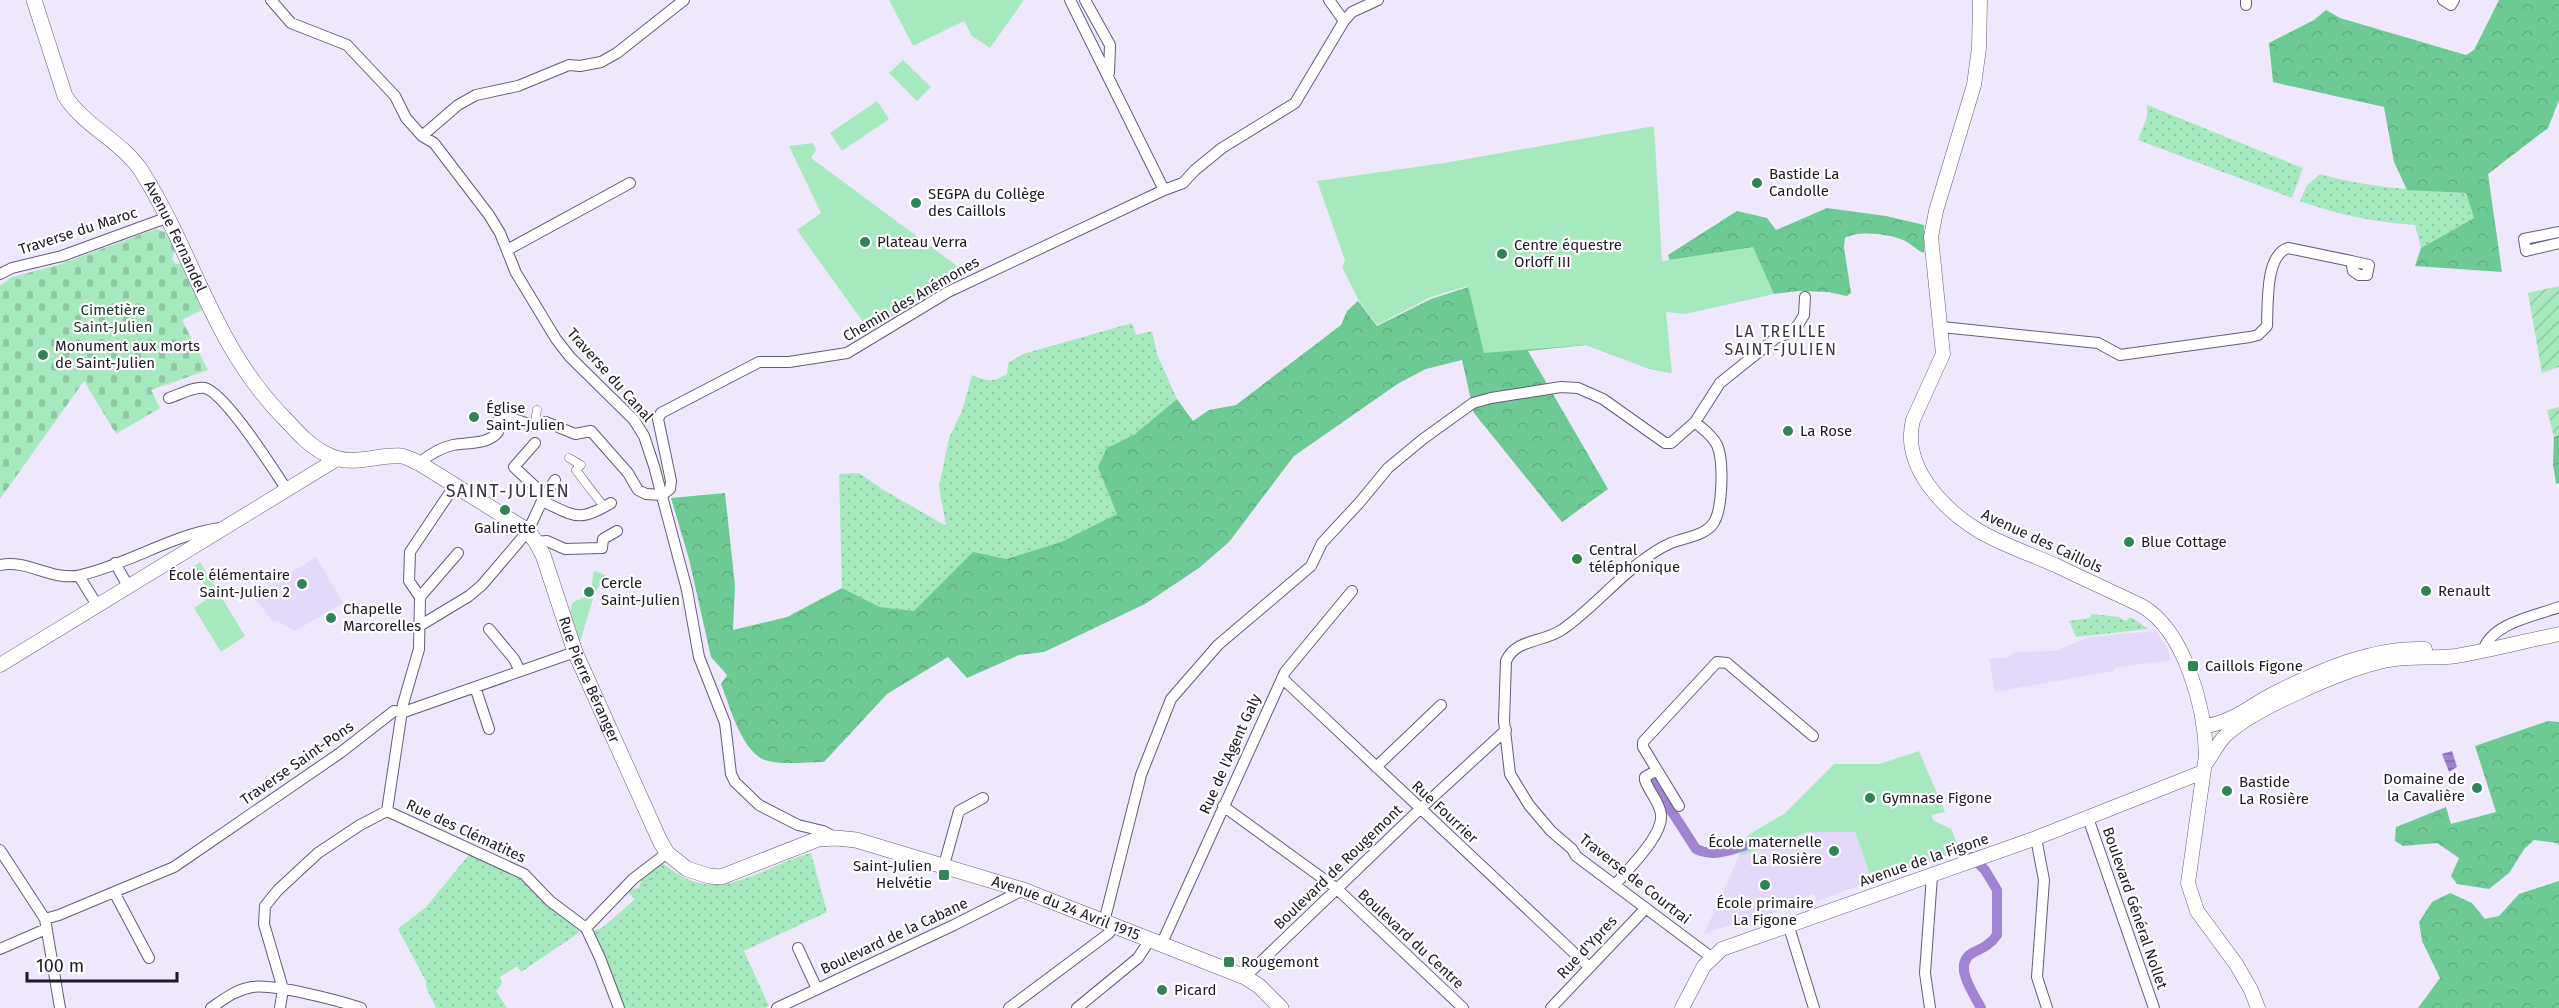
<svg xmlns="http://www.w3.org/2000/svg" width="2559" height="1008" font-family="'Fira Sans',sans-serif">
	<defs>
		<pattern id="grass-dots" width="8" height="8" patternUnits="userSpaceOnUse" patternTransform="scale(1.5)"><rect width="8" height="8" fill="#a7e9bf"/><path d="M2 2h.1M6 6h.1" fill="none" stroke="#8fc7a4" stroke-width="1.8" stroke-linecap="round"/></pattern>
		<pattern id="forest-crowns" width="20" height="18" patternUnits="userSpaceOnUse" patternTransform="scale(1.5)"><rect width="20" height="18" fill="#6eca94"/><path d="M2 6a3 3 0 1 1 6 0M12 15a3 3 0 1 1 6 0" fill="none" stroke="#5fad7f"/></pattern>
		<pattern id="cemetery-stones" width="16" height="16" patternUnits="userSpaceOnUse" patternTransform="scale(1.5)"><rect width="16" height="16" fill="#a7e9bf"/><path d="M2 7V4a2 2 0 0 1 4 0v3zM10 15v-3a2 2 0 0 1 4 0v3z" fill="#8fc7a4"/></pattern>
		<pattern id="garden-furrows" width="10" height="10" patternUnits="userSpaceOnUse" patternTransform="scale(1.5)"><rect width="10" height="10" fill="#a7e9bf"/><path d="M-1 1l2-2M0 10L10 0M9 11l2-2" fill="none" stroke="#8fc7a4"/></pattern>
		<pattern id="water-rules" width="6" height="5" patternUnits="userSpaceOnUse" patternTransform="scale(1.5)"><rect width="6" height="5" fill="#a083d2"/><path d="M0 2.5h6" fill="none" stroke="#826aaa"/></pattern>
	</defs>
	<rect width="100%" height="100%" fill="#efe8fd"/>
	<path fill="#e4d9fb" d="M316 557 343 603 295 631 277 621 274 623 253 596Z
		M2156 631 2166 646 2171 660 2114 668V671L1995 692 1989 658H2007L2014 652 2056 651 2088 637Z
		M1809 832H1855L1872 881 1817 901 1814 894 1797 900 1798 904 1742 924V927L1737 929 1735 923 1704 934 1739 856Z"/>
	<path fill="url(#grass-dots)" d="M2147 105 2303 168 2292 198 2138 140 2147 117Z
		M2320 174C2368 188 2416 190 2466 193L2474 218 2421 248 2415 225C2374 222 2338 215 2300 201L2307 185Z
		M1132 323 1136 335 1152 331 1157 354 1177 399 1135 434 1107 448 1118 514 1061 542 1006 559 973 553 915 612 880 607 842 588 839 474 859 473 882 489 946 526 939 486 949 438 962 411 972 375C987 381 993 383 1007 374L1008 363 1023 354Z
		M2093 614 2119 617 2125 621 2131 617 2148 629 2076 637 2069 621 2089 618Z
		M472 851 519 875 580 932 521 972 517 966 500 977 502 984 496 991 507 1008H436L426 987V981L398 929 426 907Z
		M811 853 827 912 744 951 769 1006 765 1008H624L591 931 602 928 635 899 626 890 639 888 642 878 660 862C670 867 677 875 687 879 731 898 770 863 811 853Z"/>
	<path fill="url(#forest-crowns)" d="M2499 0H2559V100L2548 128 2488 174 2502 272 2415 266 2421 248 2474 218 2466 193 2407 190 2394 162 2384 107 2273 82 2269 43 2314 20 2326 10 2340 18 2466 55 2474 50Z
		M1827 208 1886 216 1924 225V253C1916 250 1911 243 1903 240 1889 234 1858 230 1845 238L1844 247 1851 293 1847 296 1828 292 1798 291 1774 294 1678 287 1668 255 1737 211 1767 218 1776 230Z
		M1487 281 1672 373 1650 369 1586 345 1528 351 1608 489 1562 522 1474 413 1462 360 1426 369 1399 383 1294 456 1229 542 1199 568 1145 604 1044 652 1019 655 967 678 948 657 887 694 824 762C806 762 785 765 768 761 742 755 730 706 721 684L727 675 711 657 689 559 671 498 725 493 735 586 733 630 787 617 842 588 880 607 914 611 973 552 1006 559 1061 542 1117 514 1098 467 1107 448 1135 434 1177 399 1193 421 1209 410 1236 405 1341 325 1347 311 1358 301 1377 326 1431 299Z
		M2559 435V483L2556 484 2553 464 2554 437Z
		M2548 721 2559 722V846L2557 843 2534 840 2525 848 2509 873 2489 889 2457 884 2451 876 2459 858 2437 843 2403 846 2395 841 2396 827 2446 807 2451 824 2496 812 2475 746Z
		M2559 881V1008H2418L2440 978 2422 941 2419 922 2432 902 2450 893 2472 903 2485 919 2499 916 2519 894Z"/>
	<path fill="url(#cemetery-stones)" d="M156 229 165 232 175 250 172 259 176 264H181L202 310 182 320 208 370 151 390 160 408 116 434 84 381 0 499V286L12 277 58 265Z"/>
	<path fill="url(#garden-furrows)" d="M2559 286V367L2542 373 2528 293Z
		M2559 407V435L2554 437 2547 410Z"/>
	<path fill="#a7e9bf" d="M889 0H1024L990 48 972 36 964 21 913 46Z
		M903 60 931 87 917 101 889 73Z
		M877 101 889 119 842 151 830 133Z
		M1654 126 1662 261 1753 247 1774 294 1685 314 1666 312 1672 373 1650 369 1586 345 1484 353 1468 286 1431 297 1377 325 1359 301 1342 267 1345 260 1317 181 1444 163Z
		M813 143 816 150 811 158 968 274 941 286 935 285 934 291 917 299 895 315 870 324 868 329 797 230 821 213 789 146Z
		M200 562 245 636 221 652 194 608 212 596 193 567Z
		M594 571 606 575 594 595 580 642 570 611 573 602 590 595Z
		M1919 751 1945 812 1932 815 1933 820 1951 829 1960 851 1872 881 1855 832H1809L1739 856 1748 835 1784 814 1834 764H1879Z"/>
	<path fill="url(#water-rules)" d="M2452 751 2457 767 2449 772 2442 754Z"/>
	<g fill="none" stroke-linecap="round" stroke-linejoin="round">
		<path stroke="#a083d2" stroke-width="10" d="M1651 779 1696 849C1713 857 1726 851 1744 846
			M1972 857 1985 870 1997 890V935C1991 944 1983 948 1974 952 1951 964 1973 992 1981 1008"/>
		<defs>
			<path id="pedestrian" d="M534 426 537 410
				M569 458 581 465 576 470C586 483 594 495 605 507"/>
			<path id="minor" d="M271 0 291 23 347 45 395 96 406 118 422 136 458 105 476 95 518 86 569 65 580 66 601 62 617 53 684 0
				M1070 0 1164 190
				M1085 0 1110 45 1109 73
				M1329 0 1344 21
				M2246 0V5
				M2443 0 2451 5 2454 0
				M422 136 434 143 489 215 500 233 516 273 556 339 570 357 634 420 644 436 654 466 687 590 699 657 725 723 731 774 735 782 759 805 798 825 823 831 836 838
				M2559 232 2524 239 2526 251 2559 243
				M507 250 630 183
				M0 274 12 268 62 256 166 218
				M1942 327 2098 343 2120 355 2250 337 2258 335 2267 326C2268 305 2265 255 2288 248L2351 261 2353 271 2359 275H2367L2369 265 2351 261
				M169 398C179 395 194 386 205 388 226 394 273 469 287 490
				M1695 422C1703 429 1713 436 1717 445 1724 460 1723 513 1712 525 1703 536 1683 538 1671 543 1632 560 1598 605 1563 629 1544 643 1516 638 1506 661L1504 721 1510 774 1529 805 1551 831 1572 849 1576 856 1711 957
				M535 443 514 467 545 496
				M419 463C429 455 439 448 453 445 468 442 488 445 498 432L497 422 500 418 514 419 534 426 546 422 575 434 591 431 628 473 638 490 646 494 662 495
				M662 495 670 489 671 481 658 419 661 413 759 362H789L847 353 948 292 1164 190 1183 183 1195 170 1222 148 1295 103 1344 21 1352 12 1378 0
				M542 501C575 516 578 523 611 503
				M536 542 547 541 565 549 602 548 603 539 617 531
				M115 563 128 586
				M0 565C28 559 53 582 81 575 129 564 171 535 220 528
				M79 576 97 605
				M420 597 458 553
				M421 625 469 596 482 585 528 531 542 501 555 480
				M489 629 514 659 520 671
				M2483 651C2491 623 2535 616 2559 607
				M1282 678 1589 967
				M475 687 489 729
				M1376 767 1441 705
				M1223 806 1336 888 1463 1008
				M1679 806 1643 747V742L1717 662 1727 663 1813 736
				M387 811 403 704 419 649 420 597 409 581 410 552 455 485
				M387 811 524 874 550 901 586 928 600 958 619 1008
				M2088 818 2154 1008
				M2036 838 2044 880 2037 977 2047 1008
				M0 850 45 919 60 1008
				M944 865 959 811 983 798
				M1615 885C1628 869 1664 835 1661 814 1659 801 1649 792 1645 780V777L1657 770
				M114 892 149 958
				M45 919 59 915 174 867 340 753 394 711 404 712 575 652
				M1104 922 1141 775 1171 699 1218 645 1311 566 1322 543 1360 502 1388 468 1423 439 1473 403 1491 398 1561 387 1578 388 1603 399 1665 443H1671L1695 422 1720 383 1776 338 1792 332 1798 325 1804 315 1805 297
				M1788 924 1814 1008
				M586 928 633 879 667 853
				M1161 945 1285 672 1352 591
				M798 948 817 989
				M0 949 46 929
				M1245 977 1420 809 1506 730
				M211 1008C224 999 235 990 252 987 275 984 337 1000 361 1008
				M280 1008 283 989 264 924 265 906 278 890 318 853 360 825 387 811
				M777 1008 954 925 1023 890
				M1009 1008 1108 934 1114 927
				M1077 1008 1138 958 1149 941
				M1551 1008 1646 908
				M1930 1008 1925 973 1932 876"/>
			<path id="tertiary" d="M1980 0 1979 48 1974 85 1936 211 1931 237 1943 354 1913 420C1901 466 1943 509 1979 531 2003 545 2030 554 2055 565 2084 579 2113 592 2142 606 2185 631 2205 708 2206 755L2188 883 2197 911 2236 964 2251 990 2258 1008
				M0 665 337 459
				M2204 726C2232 723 2251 705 2275 693 2321 670 2373 647 2425 649
				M2206 763C2212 755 2217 745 2224 737 2251 709 2349 668 2388 660 2411 656 2434 659 2456 656 2491 650 2525 641 2559 634
				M1682 1008 1704 966 1722 949 2036 838 2203 772"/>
			<g id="secondary">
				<path id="s1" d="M34 0 65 96C85 127 123 142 142 172 196 258 213 348 288 422 299 434 311 447 326 454 351 468 376 454 402 456 407 457 414 461 419 463L528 531 536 542 543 555 575 652 660 841 667 853 687 869 709 876 721 877 818 839 836 838 856 840 1023 890 1245 977 1259 986 1281 1008"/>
			</g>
		</defs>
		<use href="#pedestrian" stroke="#665b79" stroke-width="9"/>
		<use href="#minor" stroke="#665b79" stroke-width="12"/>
		<use href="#tertiary" stroke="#665b79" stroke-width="15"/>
		<use href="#secondary" stroke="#665b79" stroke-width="16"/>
		<use href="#pedestrian" stroke="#fff" stroke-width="8"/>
		<use href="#minor" stroke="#fff" stroke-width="10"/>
		<use href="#tertiary" stroke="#fff" stroke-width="14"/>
		<use href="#secondary" stroke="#fff" stroke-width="15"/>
	</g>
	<g fill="#308457" stroke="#fff" stroke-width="2">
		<circle cx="1757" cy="183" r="6"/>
		<circle cx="916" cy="203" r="6"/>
		<circle cx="865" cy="242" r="6"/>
		<circle cx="1502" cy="254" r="6"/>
		<circle cx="43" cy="355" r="6"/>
		<circle cx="474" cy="417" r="6"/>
		<circle cx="1788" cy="431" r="6"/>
		<circle cx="505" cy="510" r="6"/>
		<circle cx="2129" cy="542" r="6"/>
		<circle cx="1577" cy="559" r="6"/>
		<circle cx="302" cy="584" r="6"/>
		<circle cx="2426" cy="591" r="6"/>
		<circle cx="589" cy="592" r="6"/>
		<circle cx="331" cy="618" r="6"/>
		<rect x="2187" y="660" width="12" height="12" rx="3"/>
		<circle cx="2477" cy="788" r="6"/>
		<circle cx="2227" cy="791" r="6"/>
		<circle cx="1870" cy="798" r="6"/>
		<circle cx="1834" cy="851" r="6"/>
		<rect x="938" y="869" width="12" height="12" rx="3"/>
		<circle cx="1765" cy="885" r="6"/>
		<rect x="1223" y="956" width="12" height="12" rx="3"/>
		<circle cx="1162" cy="990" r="6"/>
	</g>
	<g text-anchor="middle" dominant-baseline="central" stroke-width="4.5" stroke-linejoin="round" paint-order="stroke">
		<g font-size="15" fill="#1d1925" stroke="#fff" text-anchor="start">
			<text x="1769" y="174">Bastide La<tspan x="1769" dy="17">Candolle</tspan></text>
			<text x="928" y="194">SEGPA du Collège<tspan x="928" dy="17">des Caillols</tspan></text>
			<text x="877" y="242">Plateau Verra</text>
			<text x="1514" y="245">Centre équestre<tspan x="1514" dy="17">Orloff III</tspan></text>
			<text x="55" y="346">Monument aux morts<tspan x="55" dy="17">de Saint-Julien</tspan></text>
			<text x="486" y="408">Église<tspan x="486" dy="17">Saint-Julien</tspan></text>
			<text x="1800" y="431">La Rose</text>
			<text x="505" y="528" text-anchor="middle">Galinette</text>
			<text x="2141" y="542">Blue Cottage</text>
			<text x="1589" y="550">Central<tspan x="1589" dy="17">téléphonique</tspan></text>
			<text x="290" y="575" text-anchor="end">École élémentaire<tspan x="290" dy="17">Saint-Julien 2</tspan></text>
			<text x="601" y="583">Cercle<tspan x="601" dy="17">Saint-Julien</tspan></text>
			<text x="2438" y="591">Renault</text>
			<text x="343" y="609">Chapelle<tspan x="343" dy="17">Marcorelles</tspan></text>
			<text x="2205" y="666">Caillols Figone</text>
			<text x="2465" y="779" text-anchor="end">Domaine de<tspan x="2465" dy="17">la Cavalière</tspan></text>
			<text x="2239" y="782">Bastide<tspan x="2239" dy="17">La Rosière</tspan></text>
			<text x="1882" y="798">Gymnase Figone</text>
			<text x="1822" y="842" text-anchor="end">École maternelle<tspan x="1822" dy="17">La Rosière</tspan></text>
			<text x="932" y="866" text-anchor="end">Saint-Julien<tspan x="932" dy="17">Helvétie</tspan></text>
			<text x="1765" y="903" text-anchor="middle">École primaire<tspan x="1765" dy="17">La Figone</tspan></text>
			<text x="1241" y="962">Rougemont</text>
			<text x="1174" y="990">Picard</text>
		</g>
		<g font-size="15" fill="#1d1925" stroke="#fff">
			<text transform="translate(78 231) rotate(-18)">Traverse du Maroc</text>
			<text stroke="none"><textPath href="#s1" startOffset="282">Avenue Fernandel</textPath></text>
			<text transform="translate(911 299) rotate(-30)">Chemin des Anémones</text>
			<text transform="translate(610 375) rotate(48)">Traverse du Canal</text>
			<text transform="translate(2042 541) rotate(25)">Avenue des Caillols</text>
			<text stroke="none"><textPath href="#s1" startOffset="936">Rue Pierre Béranger</textPath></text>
			<text transform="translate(1230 754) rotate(-66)">Rue de l'Agent Galy</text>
			<text transform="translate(297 763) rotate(-35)">Traverse Saint-Pons</text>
			<text transform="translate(1445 812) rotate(43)">Rue Fourrier</text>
			<text transform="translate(466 831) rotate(25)">Rue des Clématites</text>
			<text transform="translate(1924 860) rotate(-19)">Avenue de la Figone</text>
			<text transform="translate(1338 867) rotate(-44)">Boulevard de Rougemont</text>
			<text transform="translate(1635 879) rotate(38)">Traverse de Courtrai</text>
			<text stroke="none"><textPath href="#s1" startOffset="1550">Avenue du 24 Avril 1915</textPath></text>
			<text transform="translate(2135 908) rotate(71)">Boulevard Général Nollet</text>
			<text transform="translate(894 936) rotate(-25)">Boulevard de la Cabane</text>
			<text transform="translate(1411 939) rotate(43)">Boulevard du Centre</text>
			<text transform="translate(1587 947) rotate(-47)">Rue d'Ypres</text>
		</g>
		<g font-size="15" fill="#153c27" stroke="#fff">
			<text x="113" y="310">Cimetière<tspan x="113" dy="17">Saint-Julien</tspan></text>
		</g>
		<g font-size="16" letter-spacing="1.5" fill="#3a304b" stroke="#fff">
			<text x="1781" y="331">LA TREILLE<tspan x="1781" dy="18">SAINT-JULIEN</tspan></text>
		</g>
		<g font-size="18" letter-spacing="1.5" fill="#3a304b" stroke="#fff">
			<text x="508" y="491">SAINT-JULIEN</text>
		</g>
	</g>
	<path d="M27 972v9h150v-9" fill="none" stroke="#1d1925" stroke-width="3"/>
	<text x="36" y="972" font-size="18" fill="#1d1925" stroke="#ffffff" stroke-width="4.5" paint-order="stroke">100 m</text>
</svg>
